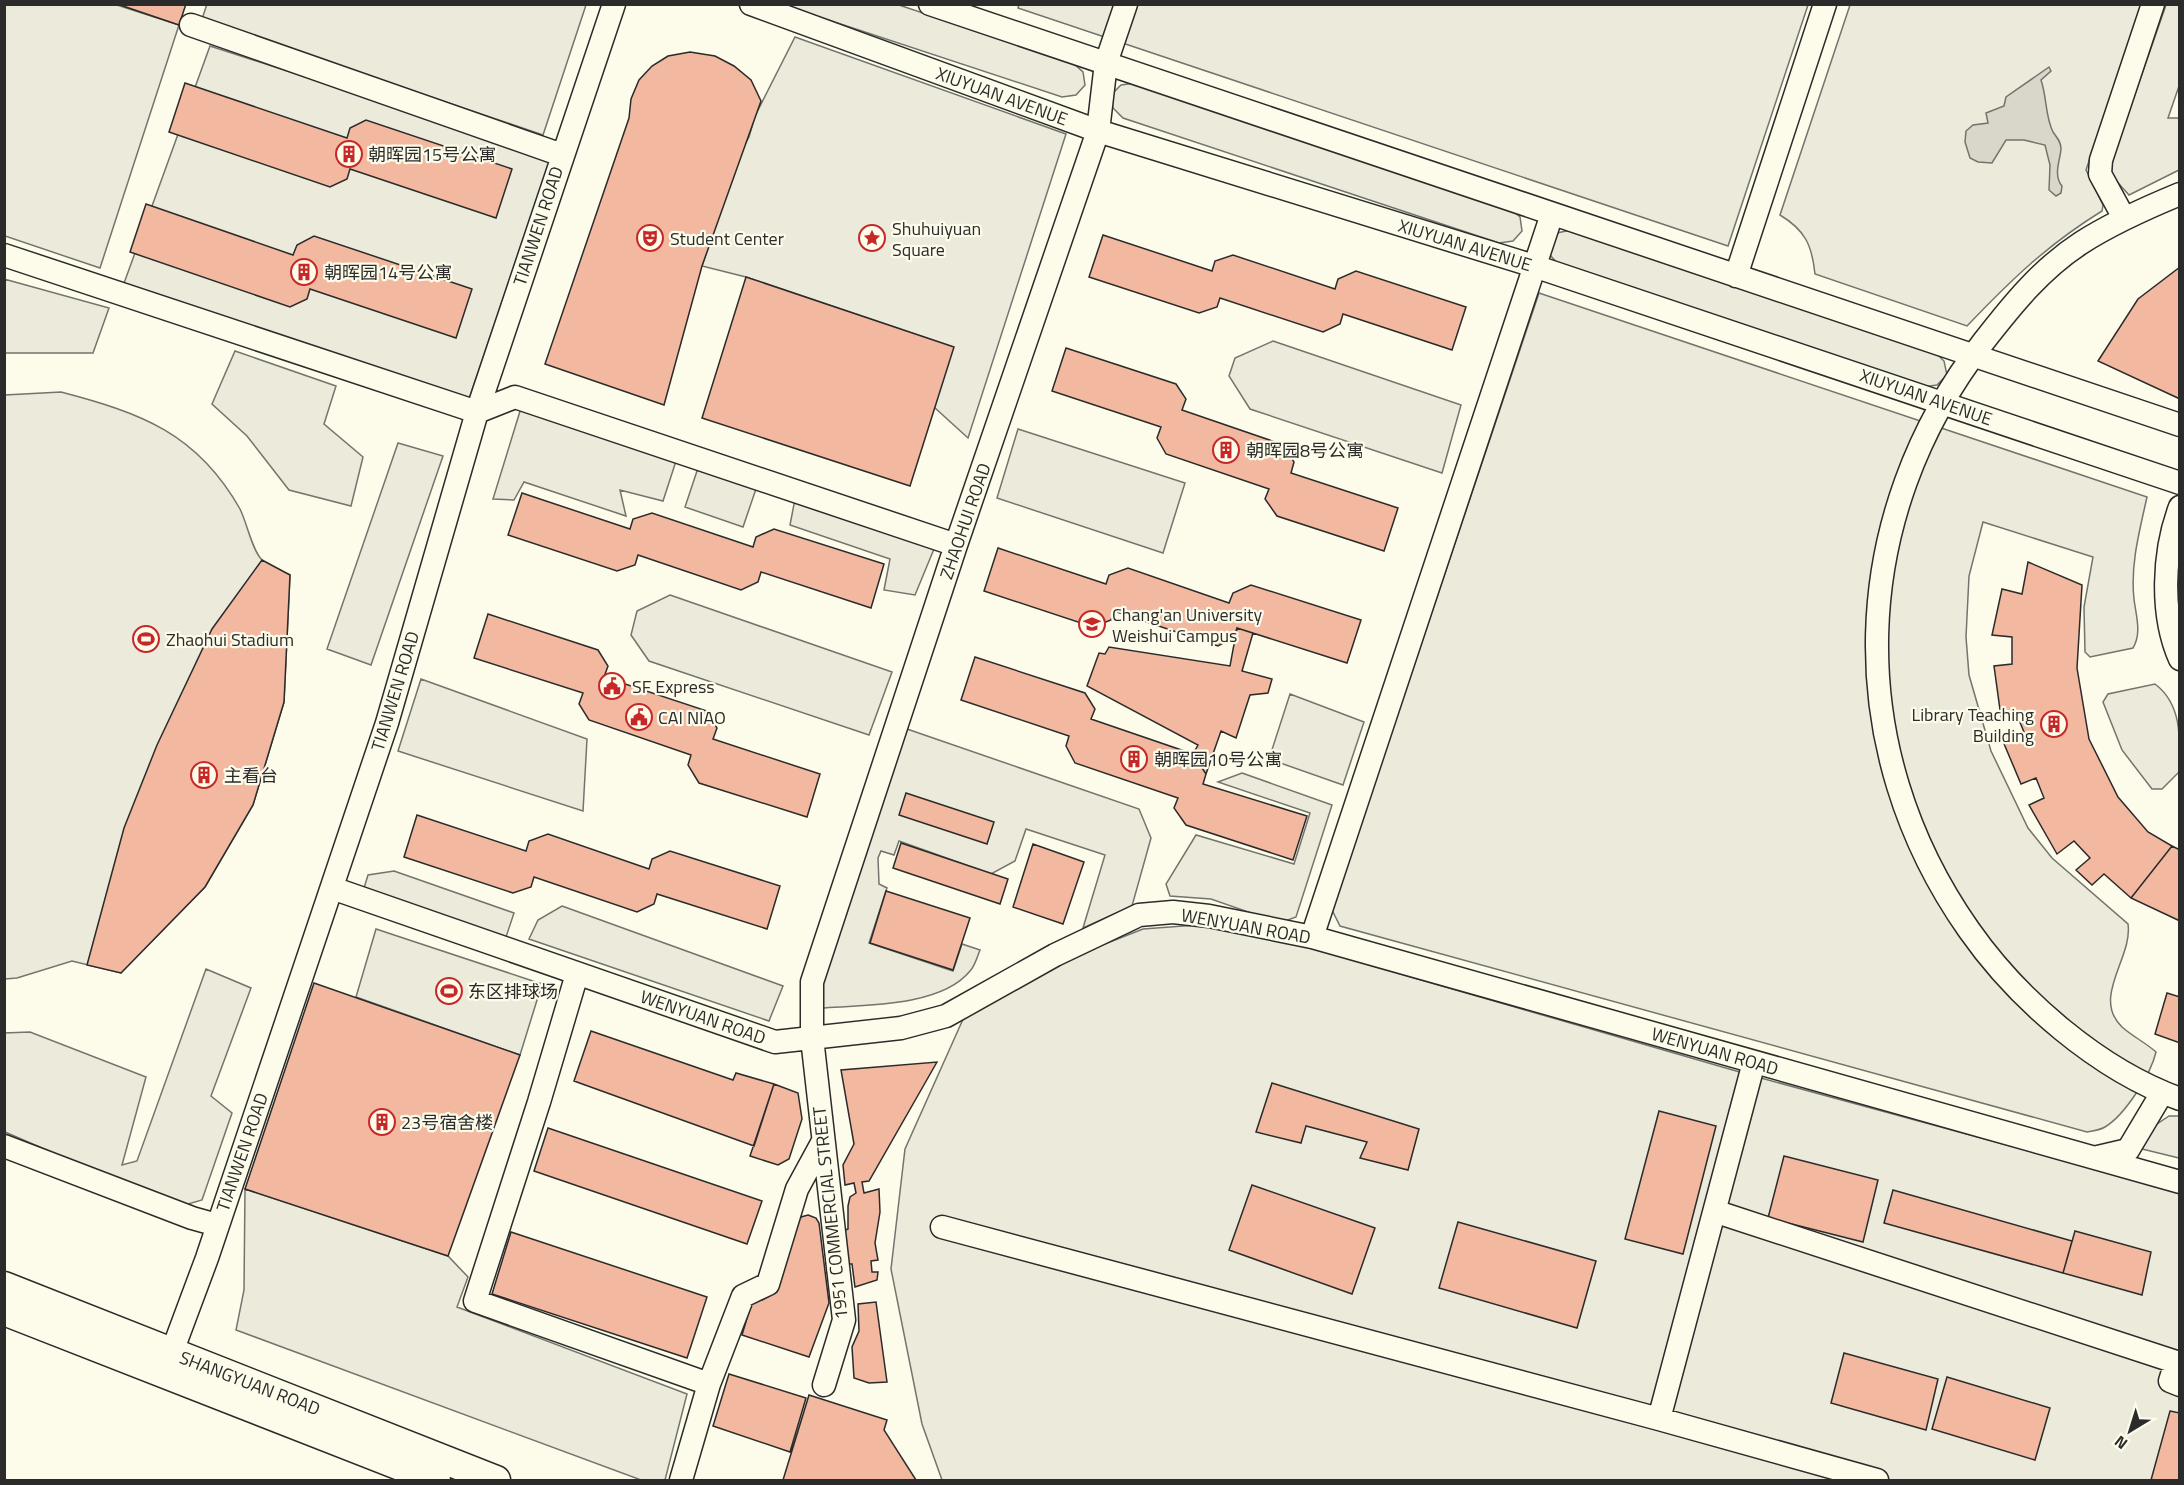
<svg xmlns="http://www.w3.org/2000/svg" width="2184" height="1485" font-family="'Titillium Web','Noto Sans SC',sans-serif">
	<rect width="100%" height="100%" fill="#fdfbea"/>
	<path fill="#ecebdb" stroke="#74746e" stroke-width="1.5" d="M207 4 586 5 543 135 202 19Z
		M1019 4 1808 5 1728 246 1018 8Z
		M5 5H117L179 25 100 268 5 236Z
		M783 5H899L1073 63 1083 72 1085 85 1076 95 1062 97Z
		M1850 5H2141L2086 170 2103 205 2102 211C2047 245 2011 280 1967 326L1815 274C1812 245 1805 230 1780 215Z
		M2166 5H2179V86L2168 118H2179V170L2129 195 2111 175 2113 157Z
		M210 46 551 157 468 402 123 286Z
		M1135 83 1510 208 1520 217 1522 231 1513 241 1499 243 1123 118 1113 108 1111 95 1121 85Z
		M1571 230 1935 352 1944 361 1947 375 1937 385 1923 387 1559 265 1550 255 1557 233Z
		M4 279 109 308 93 353H5Z
		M1539 293 2147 497C2140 529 2130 565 2134 599 2136 616 2142 633 2133 648L2090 657 2085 652 2084 607 2093 557 1983 522 1969 576 1966 637 1969 675 1991 751 2028 828 2052 858 2128 924C2133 958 2091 997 2122 1027 2132 1036 2146 1043 2156 1052 2151 1074 2125 1115 2105 1127 2100 1130 2093 1131 2087 1132L1340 926 1332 910Z
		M1273 341 1461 405 1442 473 1250 409 1229 376 1235 358Z
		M235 351 336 386 324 424 363 457 351 506 289 490 247 436 212 404Z
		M61 392C141 413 197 433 240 509 247 523 252 550 262 560 267 567 282 571 290 575L284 702 253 805 205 887 121 973 72 961 17 978 5 979V395Z
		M521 408 677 458 663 501 620 490 626 516 524 482 514 500 493 499Z
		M1018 429 1185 483 1163 553 997 498Z
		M398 443 443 456 371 665 327 649Z
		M698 468 757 486 743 527 685 507Z
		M795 499 934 549 915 595 884 590 890 559 790 525Z
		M670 595 892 672 869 735 649 661 631 635 637 611Z
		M421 679 587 739 583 811 398 751Z
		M2155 684C2183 705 2180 741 2179 772L2162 789H2152L2122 750 2103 702 2108 694Z
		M1290 694 1364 722 1343 785 1269 759Z
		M907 729 1139 809 1151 838 1132 906 1083 928 1105 855 1026 829 1015 861 991 874 899 841 894 855 881 851 878 858 879 884 887 888 869 943 953 971 962 944 980 950C977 957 975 966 970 971 941 1007 863 1005 821 1008L819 986Z
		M1242 773 1332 805 1296 917 1280 923 1211 899 1170 896 1166 884 1196 835 1294 864 1310 813 1218 782Z
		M394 871 514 913 505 940 364 888 368 875Z
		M562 906 783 986 769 1021 529 939 538 920Z
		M1210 924 1290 942 1750 1075 2179 1192V1480H942L922 1424 891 1269 905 1149 964 1017 1074 956 1143 929Z
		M376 929 542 984 520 1055 356 997Z
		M206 969 251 988 211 1096 232 1113 202 1200 178 1207 5 1132 4 1033 30 1032 146 1077 122 1165 137 1161Z
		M2169 1116H2179V1158L2142 1149 2154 1126Z
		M245 1189 448 1256 468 1277 457 1307 687 1394 665 1480H641L236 1330 244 1290Z"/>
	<path fill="#eceadb" stroke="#74746e" stroke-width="1.5" d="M795 37 1066 134 968 438 934 407 953 347 746 277 702 266 740 153 749 137 755 116Z"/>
	<path fill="#d8d7c9" stroke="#74746e" stroke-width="1.5" d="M2049 67 2051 71 2041 80C2047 97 2045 116 2053 132 2057 138 2061 141 2061 149 2060 161 2053 175 2062 186L2061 193 2056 196 2049 190 2050 165 2045 145 2024 140H2006L1992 163 1978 162 1970 158 1965 142 1966 131 1973 125 1988 123 1986 113 2004 106 2006 97Z"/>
	<path fill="#f2b8a0" stroke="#2b2b2b" stroke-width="1.5" d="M117 4H186L179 25Z
		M690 52 715 56 734 66 751 80 761 101 702 266 664 405 545 364 629 118 631 99 639 80 652 66 668 56Z
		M185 83 347 138 350 128 366 120 512 169 496 218 350 169 347 179 330 187 169 132Z
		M146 204 293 255 297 245 314 236 472 289 456 338 310 289 307 299 290 307 130 252Z
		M1103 235 1212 271 1215 261 1233 255 1335 289 1338 279 1356 271 1466 307 1452 350 1343 314 1340 324 1323 332 1220 298 1217 307 1199 313 1089 277Z
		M2180 267V399L2098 361 2138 299Z
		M746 277 954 347 910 486 702 418Z
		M1066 348 1176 384 1186 399 1182 410 1284 445 1294 462 1291 473 1398 508 1384 551 1277 516 1265 499 1269 489 1166 454 1157 438 1161 427 1052 391Z
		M522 493 630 529 633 519 652 513 753 547 756 537 774 529 884 564 871 608 761 572 758 582 741 590 638 555 635 565 617 571 508 535Z
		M998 548 1106 584 1109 575 1128 568 1229 603 1233 593 1251 585 1361 620 1347 663 1237 628 1234 637 1218 646 1114 611 1111 620 1093 627 984 591Z
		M262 560 290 575 284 702 253 805 205 887 121 973 87 965 124 828 157 745 212 629Z
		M2028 562 2082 585 2077 668 2089 739 2118 797 2148 832 2172 846 2131 898 2104 874 2092 885 2076 870 2090 858 2074 841 2057 854 2029 805 2044 798 2036 778 2021 784 2002 739 2024 732 2016 713 2001 717 1994 666 2012 664V637L1992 635 2002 589 2022 594Z
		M488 614 598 650 608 666 604 677 707 711 717 728 713 739 820 774 807 817 699 783 688 765 691 755 589 720 579 704 583 693 474 658Z
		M1237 628 1253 633 1242 671 1272 679 1268 693 1250 695 1236 738 1221 731 1206 774 1193 754 1198 745 1087 686 1099 653 1105 654 1109 647 1230 666Z
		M975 657 1085 693 1095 709 1091 719 1193 754 1206 774 1203 784 1307 816 1293 860 1186 825 1174 808 1178 798 1075 763 1066 746 1069 736 961 700Z
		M906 793 994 822 987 844 899 815Z
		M417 815 526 851 529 841 548 834 649 869 652 859 670 851 780 886 767 929 657 894 654 904 637 912 534 877 531 887 513 893 404 857Z
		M901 843 1008 879 1000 904 893 868Z
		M1033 844 1084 862 1063 924 1013 907Z
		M2172 846 2180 850V921L2131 898Z
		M886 891 970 918 953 970 870 943Z
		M314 983 520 1055 448 1256 245 1189Z
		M2167 993 2180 997V1043L2155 1034Z
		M591 1031 733 1080 736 1073 774 1084 754 1146 574 1081Z
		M937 1062 869 1181 862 1182 864 1193 879 1189 880 1212 875 1243 878 1260 871 1261 872 1272H878L877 1280 855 1287 852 1264H846L843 1231 848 1229V1206L850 1197 856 1193 854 1183 845 1185 843 1165 854 1144 841 1070Z
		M1272 1083 1419 1129 1408 1170 1360 1158 1367 1142 1306 1126 1301 1143 1256 1132Z
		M774 1084 798 1093 802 1119 789 1159 778 1165 750 1156Z
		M1659 1111 1716 1126 1683 1254 1625 1239Z
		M548 1128 762 1201 747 1244 534 1171Z
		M1784 1156 1878 1180 1863 1242 1768 1218Z
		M1252 1185 1375 1228 1352 1294 1229 1250Z
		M1893 1190 2072 1241 2063 1273 1884 1223Z
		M808 1215 816 1218 819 1223 829 1303 809 1357 742 1335 753 1298 762 1300 777 1292 798 1222 801 1217Z
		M1458 1222 1596 1261 1577 1328 1439 1288Z
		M2075 1231 2151 1252 2142 1295 2063 1273Z
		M511 1232 707 1297 687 1358 492 1294Z
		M876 1302 887 1382 869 1383 854 1378 852 1347 859 1331 858 1304Z
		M1844 1353 1938 1379 1926 1430 1831 1403Z
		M729 1374 806 1398 790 1452 713 1426Z
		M1947 1377 2050 1408 2035 1460 1932 1429Z
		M809 1395 887 1420 884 1430 916 1480H783Z
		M2170 1411 2180 1413V1480H2151Z"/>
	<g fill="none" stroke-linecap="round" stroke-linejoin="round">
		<defs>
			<path id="minor" d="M751 4 1098 131 1534 266 2180 483
				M930 4 2180 425
				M191 25 562 155
				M2180 194C2146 208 2112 223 2081 243 2041 269 2012 305 1984 341 1847 517 1841 748 1969 930 2018 1000 2099 1070 2180 1099
				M2124 218 2100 174 2101 160 2153 4
				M4 255 477 412 515 397 956 545
				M1736 276 1825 4
				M2180 507C2163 552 2160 614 2180 659
				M332 888 775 1042 901 1028 946 1016 1055 955 1139 915 1173 912 1209 916 1312 937 2180 1182
				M1312 937 1552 214
				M577 974 539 1102 475 1301 709 1384 681 1480
				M4 1146 192 1218 217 1225
				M2098 1157 2128 1150 2162 1093
				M1717 1212 2176 1362 2170 1381 2180 1385
				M942 1227 1659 1419 1877 1480
				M166 1368 207 1258 387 723 477 412 614 4
				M709 1384 743 1296 768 1284 797 1189 822 1143
				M824 1385 844 1320 812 1038V982L956 545 1098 131 1106 63 1126 4
				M1659 1419 1754 1062"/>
			<path id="major" d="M4 1286 496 1480
				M4 1311 436 1480"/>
		</defs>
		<use href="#minor" stroke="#2b2b2b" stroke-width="25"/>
		<use href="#major" stroke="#2b2b2b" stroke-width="31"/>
		<use href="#minor" stroke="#fdfbea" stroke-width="22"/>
		<use href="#major" stroke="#fdfbea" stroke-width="28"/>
	</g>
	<defs>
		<symbol id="building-ring" viewBox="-11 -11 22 22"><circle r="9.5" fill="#fdfbea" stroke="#c62828" stroke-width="1.5"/><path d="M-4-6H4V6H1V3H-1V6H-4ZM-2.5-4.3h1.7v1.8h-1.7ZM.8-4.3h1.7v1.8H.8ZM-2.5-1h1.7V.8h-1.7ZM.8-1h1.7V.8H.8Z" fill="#c62828"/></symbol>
		<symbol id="theatre-ring" viewBox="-11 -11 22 22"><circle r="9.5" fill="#fdfbea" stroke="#c62828" stroke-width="1.5"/><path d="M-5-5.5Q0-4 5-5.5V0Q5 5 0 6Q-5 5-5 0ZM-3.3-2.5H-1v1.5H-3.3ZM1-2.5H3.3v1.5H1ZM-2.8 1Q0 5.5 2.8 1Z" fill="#c62828"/></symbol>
		<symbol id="sight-ring" viewBox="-11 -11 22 22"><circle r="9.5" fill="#fdfbea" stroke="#c62828" stroke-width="1.5"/><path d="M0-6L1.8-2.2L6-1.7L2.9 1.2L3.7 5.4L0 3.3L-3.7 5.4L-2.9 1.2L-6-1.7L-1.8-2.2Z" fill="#c62828"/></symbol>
		<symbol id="university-ring" viewBox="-11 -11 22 22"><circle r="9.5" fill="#fdfbea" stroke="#c62828" stroke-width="1.5"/><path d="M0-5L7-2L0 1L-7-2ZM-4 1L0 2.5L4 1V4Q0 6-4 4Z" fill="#c62828"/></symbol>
		<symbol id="stadium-ring" viewBox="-11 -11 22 22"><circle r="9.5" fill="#fdfbea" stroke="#c62828" stroke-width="1.5"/><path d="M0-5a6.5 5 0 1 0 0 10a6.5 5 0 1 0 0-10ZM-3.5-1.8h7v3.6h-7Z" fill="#c62828"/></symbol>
		<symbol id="civic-ring" viewBox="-11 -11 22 22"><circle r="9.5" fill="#fdfbea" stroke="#c62828" stroke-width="1.5"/><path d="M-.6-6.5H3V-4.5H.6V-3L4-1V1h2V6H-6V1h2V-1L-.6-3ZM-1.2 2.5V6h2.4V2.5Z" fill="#c62828"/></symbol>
	</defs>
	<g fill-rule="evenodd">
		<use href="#building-ring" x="334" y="139" width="30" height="30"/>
		<use href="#theatre-ring" x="635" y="223" width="30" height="30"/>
		<use href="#sight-ring" x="857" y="223" width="30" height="30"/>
		<use href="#building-ring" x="289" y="257" width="30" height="30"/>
		<use href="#building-ring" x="1211" y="435" width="30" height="30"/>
		<use href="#university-ring" x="1077" y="609" width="30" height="30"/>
		<use href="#stadium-ring" x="131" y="624" width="30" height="30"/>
		<use href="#civic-ring" x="597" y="671" width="30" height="30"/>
		<use href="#civic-ring" x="624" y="702" width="30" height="30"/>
		<use href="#building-ring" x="2039" y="709" width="30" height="30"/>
		<use href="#building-ring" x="1119" y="744" width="30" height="30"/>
		<use href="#building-ring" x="189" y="760" width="30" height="30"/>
		<use href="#stadium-ring" x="434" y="976" width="30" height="30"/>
		<use href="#building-ring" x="367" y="1107" width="30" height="30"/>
	</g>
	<g text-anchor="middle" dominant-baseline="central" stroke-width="4.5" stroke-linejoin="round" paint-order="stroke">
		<g font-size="18" fill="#2b2b2b" stroke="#fdfbea">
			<text transform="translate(1002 96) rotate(20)">XIUYUAN AVENUE</text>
			<text transform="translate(538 226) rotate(-72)">TIANWEN ROAD</text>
			<text transform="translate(1465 245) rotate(17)">XIUYUAN AVENUE</text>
			<text transform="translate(1926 397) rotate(19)">XIUYUAN AVENUE</text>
			<text transform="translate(965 521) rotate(-71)">ZHAOHUI ROAD</text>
			<text transform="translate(395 691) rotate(-73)">TIANWEN ROAD</text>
			<text transform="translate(1246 926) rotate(10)">WENYUAN ROAD</text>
			<text transform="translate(703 1017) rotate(19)">WENYUAN ROAD</text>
			<text transform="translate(1715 1051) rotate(16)">WENYUAN ROAD</text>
			<text transform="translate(242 1152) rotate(-71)">TIANWEN ROAD</text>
			<text transform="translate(830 1213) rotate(-96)">1951 COMMERCIAL STREET</text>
			<text transform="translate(250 1383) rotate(21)">SHANGYUAN ROAD</text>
		</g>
		<g font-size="18" fill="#2b2b2b" stroke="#fdfbea" text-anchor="start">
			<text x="368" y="154">朝晖园15号公寓</text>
			<text x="892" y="228">Shuhuiyuan<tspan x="892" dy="21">Square</tspan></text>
			<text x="670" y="238">Student Center</text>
			<text x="324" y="272">朝晖园14号公寓</text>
			<text x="1246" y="450">朝晖园8号公寓</text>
			<text x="1112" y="614">Chang'an University<tspan x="1112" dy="21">Weishui Campus</tspan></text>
			<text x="166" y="639">Zhaohui Stadium</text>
			<text x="632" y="686">SF Express</text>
			<text x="2034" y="714" text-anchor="end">Library Teaching<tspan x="2034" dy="21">Building</tspan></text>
			<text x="658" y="717">CAI NIAO</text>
			<text x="1154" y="759">朝晖园10号公寓</text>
			<text x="224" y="775">主看台</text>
			<text x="468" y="991">东区排球场</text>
			<text x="401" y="1122">23号宿舍楼</text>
		</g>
	</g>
	<rect width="2184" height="1485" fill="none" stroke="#2b2b2b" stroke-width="12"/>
	<g transform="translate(2130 1431) rotate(218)" stroke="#fdfbea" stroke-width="4.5" paint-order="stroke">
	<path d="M0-4.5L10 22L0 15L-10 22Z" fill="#2b2b2b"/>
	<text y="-9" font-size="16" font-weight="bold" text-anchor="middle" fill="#2b2b2b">N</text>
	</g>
</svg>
